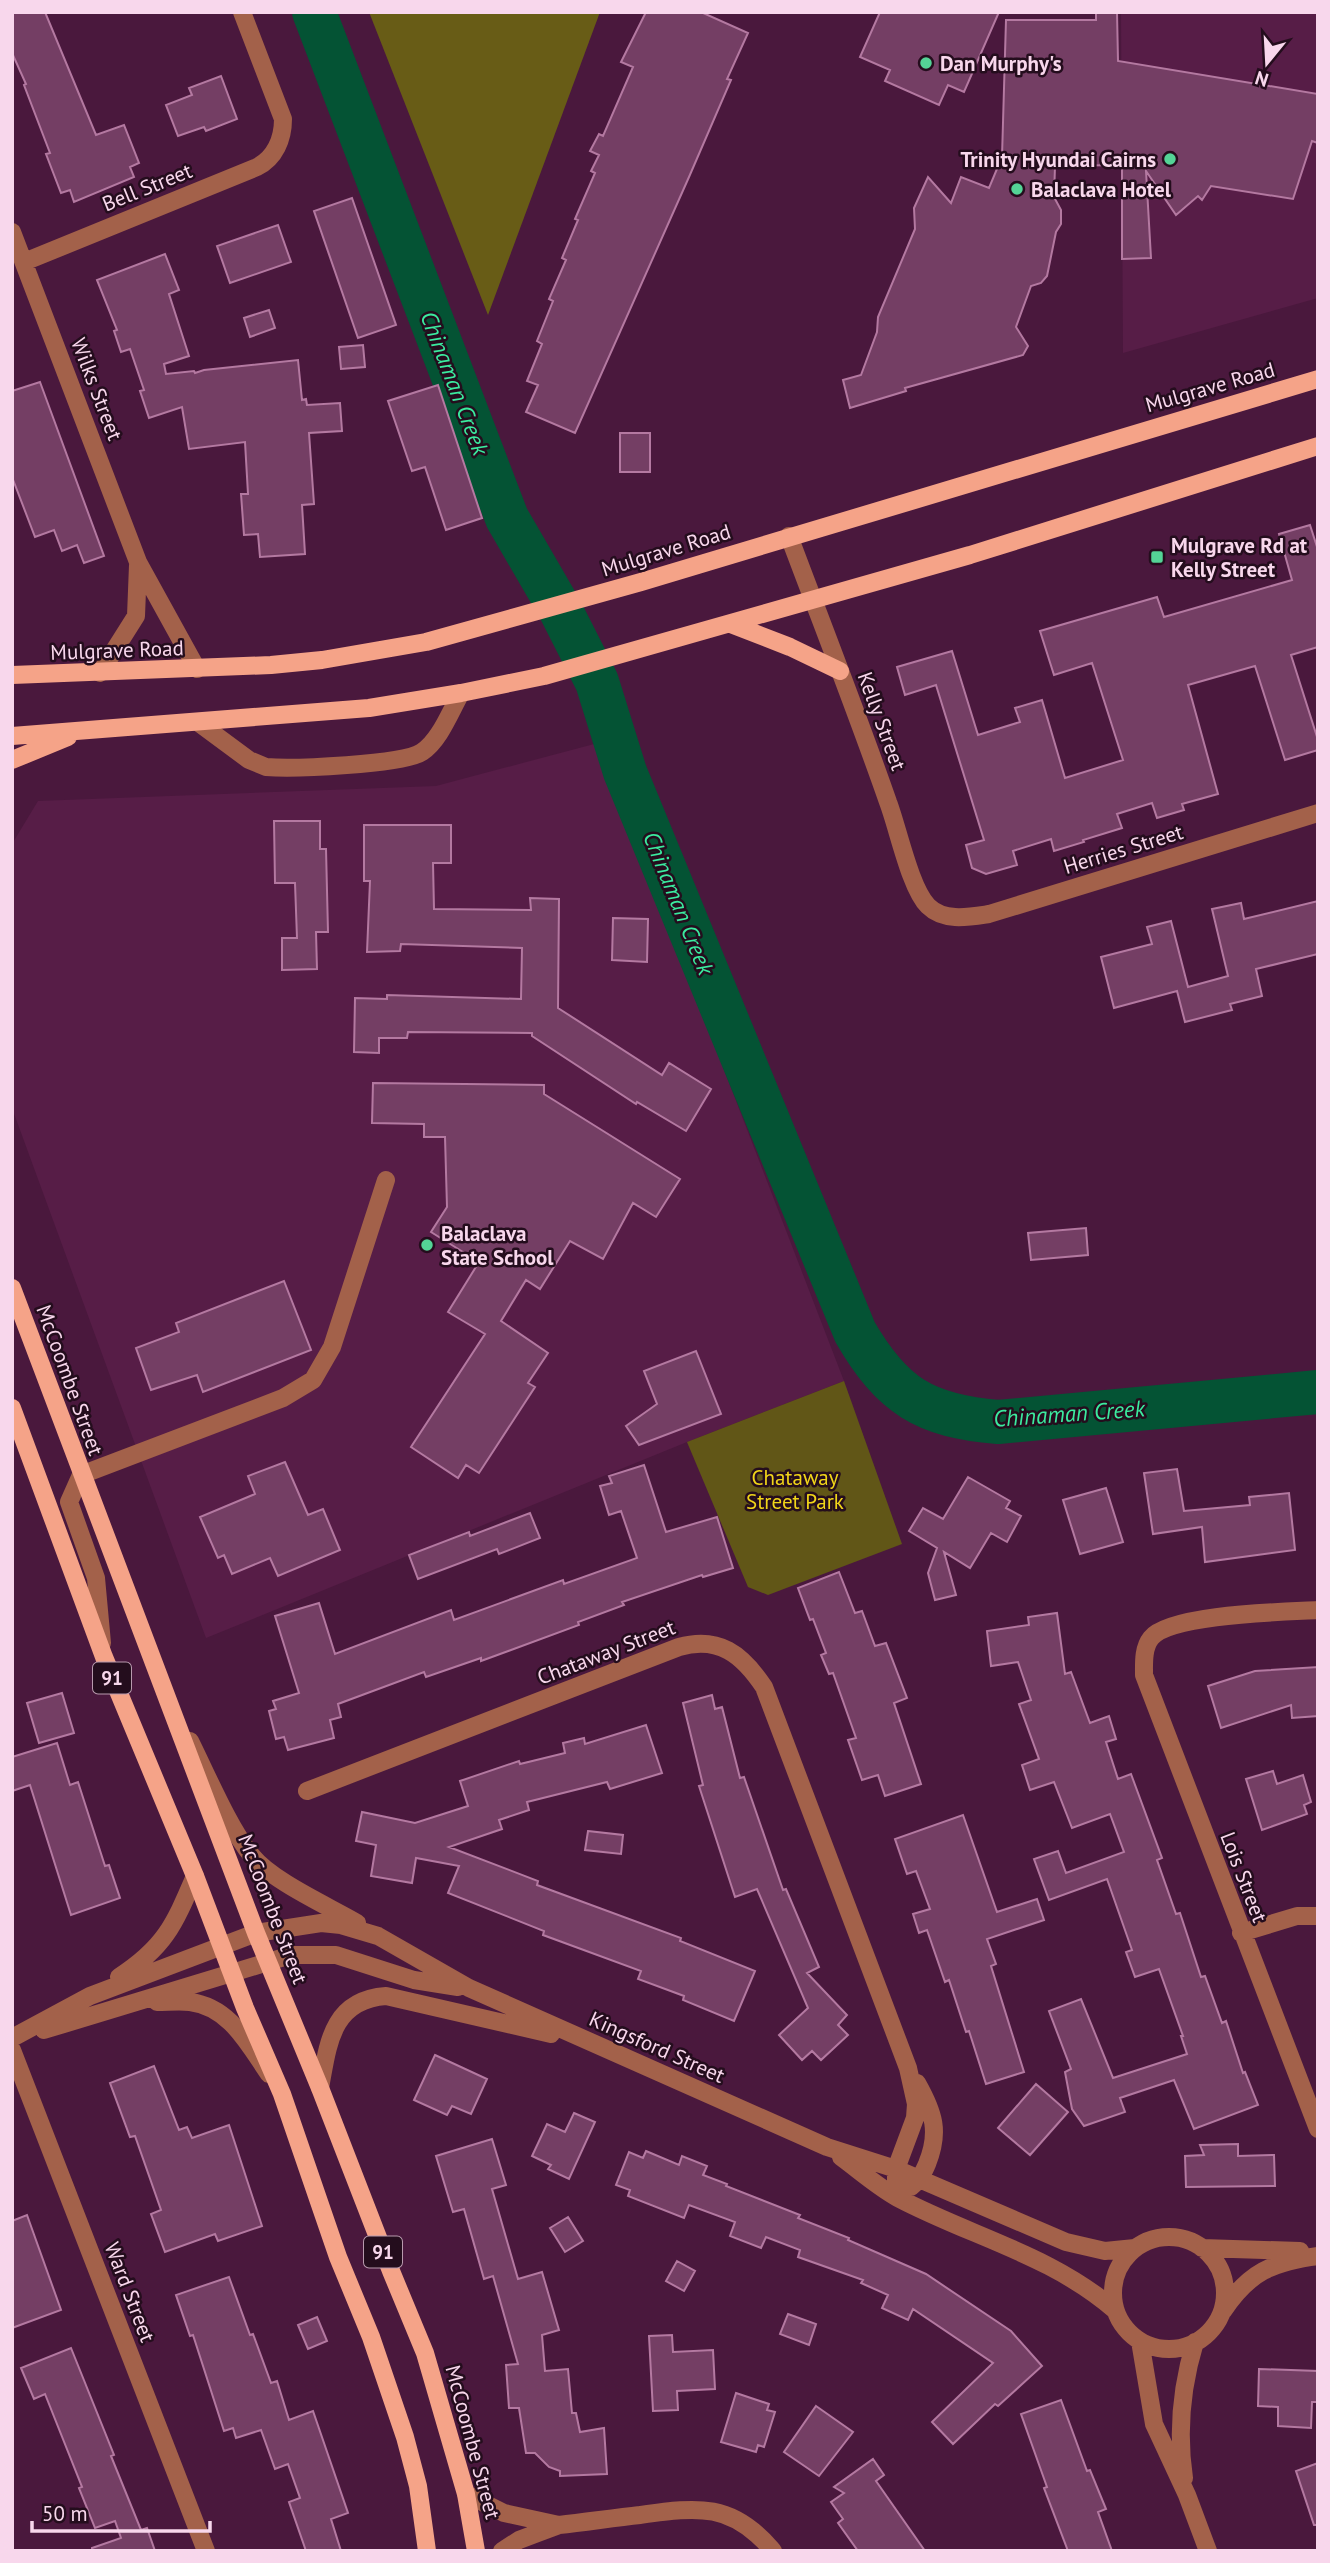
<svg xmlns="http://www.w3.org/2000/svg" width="1330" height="2563" font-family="'PT Sans',sans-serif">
	<rect width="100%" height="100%" fill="#4a183d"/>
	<path fill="#571d47" d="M1121 12H1318V298L1123 353Z
		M598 743 844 1381 687 1442 206 1638 12 1108V844L38 801 436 786Z"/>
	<path fill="#615617" d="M844 1381 902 1544 768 1595 748 1587 687 1442Z"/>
	<path fill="#685c16" d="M369 12H600L488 315Z"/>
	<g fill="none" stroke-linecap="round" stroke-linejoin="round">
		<path stroke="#045334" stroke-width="44" d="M314 12 507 518 561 611 597 682 625 772 855 1332C892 1396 925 1416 998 1422L1318 1392"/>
	</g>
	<path fill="#743e64" stroke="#b479a1" stroke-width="2" d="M12 12H45L96 135 124 125 139 163 130 167 134 177 74 202 70 190 61 193 46 154 50 153 24 85 26 84 12 53Z
		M646 12H701L748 33 727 79 731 80 689 177 575 433 526 412 538 385 527 381 542 344 537 341 553 301 549 299 566 260 562 258 578 220 575 219 595 173 591 171 599 155 590 151 599 134 603 136 633 67 621 62Z
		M880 12H999L964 92 948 85 939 105 885 81 890 70 860 57Z
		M1096 12H1117L1118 61 1318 94V143L1312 141 1293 199 1211 186 1202 200 1198 196 1176 215 1146 171 1151 258 1122 259V165L1055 166 1054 197 1061 210V224L1056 232 1047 276 1041 283 1031 286 1016 327 1028 346 1023 355 905 388 906 391 850 408 843 380 861 375 877 332 878 317 915 229 914 208 928 177 951 203 961 177 989 188 1002 157 1006 20H1096Z
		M221 76 237 119 206 131 204 127 178 136 166 105 192 95 189 88Z
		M352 198 396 325 358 338 314 211Z
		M278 225 291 262 230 283 217 246Z
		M165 254 179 290 169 294 189 356 164 364 166 374 194 371 195 373 204 370 298 360 302 400 306 399 307 405 340 403 342 431 309 433 314 504 302 505 305 554 260 557 258 534 244 535 241 494H248L245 442 189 449 182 407 149 418 140 391 144 390 130 349 121 352 114 331 117 330 97 280Z
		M269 310 275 328 250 337 244 318Z
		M363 345 365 367 341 369 339 347Z
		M40 382 104 556 84 563 77 545 62 551 54 530 35 537 12 477V391Z
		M438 385 482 518 446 530 425 467 412 471 388 401Z
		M620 433H650V472H620Z
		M1310 525 1318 550V647L1291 655 1318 740V750L1285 760 1255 666 1188 685 1218 794 1182 804 1184 810 1157 818 1152 803 1117 814 1122 828 1083 840 1084 842 1054 851 1051 839 1013 851 1017 865 986 874 972 868 966 845 984 840 936 685 905 695 897 667 952 651 978 735 1020 722 1015 708 1042 700 1065 778 1123 760 1092 663 1054 675 1040 631 1157 597 1164 617 1292 580 1279 534Z
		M274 821H320V849H326L328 932H316L317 969 282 970V938H297L295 883H275Z
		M364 825H451V863H433L434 909 531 910 530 898 559 899 558 1008 662 1075 669 1063 711 1089 686 1131 637 1102 636 1104 532 1036V1033L408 1032 407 1038H379V1053L354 1052 355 998 387 999V995L521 999 522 948 401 944 400 951 367 952 370 881H364Z
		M1318 901V954L1256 969 1262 996 1230 1004 1232 1010 1185 1022 1177 991 1114 1008 1101 957 1152 944 1147 927 1171 921 1188 987 1228 976 1212 909 1241 903 1244 919Z
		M613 918 648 919 647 962 612 960Z
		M373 1083 544 1085V1094L680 1179 656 1217 633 1203 603 1259 570 1241 540 1289 526 1280 501 1321 548 1353 528 1383 535 1387 479 1473 466 1465 458 1478 411 1447 485 1334 448 1312 479 1262 431 1232 447 1207 445 1137H424V1124L372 1123Z
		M1086 1228 1088 1255 1031 1260 1028 1233Z
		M284 1281 311 1350 203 1392 197 1375 151 1390 136 1348 179 1332 176 1323Z
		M696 1351 721 1414 639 1445 626 1426 657 1404 644 1371Z
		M285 1462 308 1515 323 1509 340 1550 278 1576 270 1558 232 1574 224 1555 218 1558 200 1517 255 1494 248 1476Z
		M644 1465 666 1532 717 1517 733 1568 703 1577 702 1575 622 1602 624 1605 578 1622 579 1625 481 1661V1658L426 1677 424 1672 338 1704 341 1717 330 1720 334 1738 288 1750 284 1737 276 1739 269 1711 276 1709 273 1701 299 1693 275 1616 319 1603 335 1654 451 1610 454 1620 563 1580 564 1584 637 1558 621 1511 609 1515 600 1486 612 1483 609 1476Z
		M1177 1469 1184 1511 1250 1505 1249 1497 1289 1493 1295 1550 1205 1562 1202 1527 1153 1534 1144 1473Z
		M968 1477 1010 1501 1006 1508 1021 1516 1007 1542 991 1533 970 1568 944 1552 956 1595 935 1600 928 1573 937 1548 909 1531 923 1508 943 1519Z
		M1106 1488 1123 1542 1080 1554 1063 1500Z
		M530 1513 540 1538 499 1554 497 1549 418 1579 409 1555 469 1532 470 1536Z
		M839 1572 855 1613 862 1611 875 1646 886 1643 907 1698 894 1703 921 1784 885 1796 878 1775 862 1780 848 1740 856 1738 833 1673 829 1674 821 1655 826 1653 813 1619 810 1620 798 1588Z
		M1057 1613 1065 1674 1071 1672 1090 1723 1109 1716 1116 1739 1106 1742 1118 1779 1131 1774 1162 1858 1157 1860 1176 1914 1180 1913 1201 1977 1205 1976 1222 2023 1226 2021 1243 2073 1245 2072 1258 2105 1194 2129 1174 2080 1120 2098 1125 2112 1084 2126 1072 2109 1065 2072 1071 2069 1049 2011 1081 1999 1113 2078 1187 2054 1181 2036H1183L1159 1969 1135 1977 1126 1952 1132 1950 1107 1879 1049 1900 1034 1859 1058 1851 1066 1873 1124 1852 1110 1814 1072 1828 1054 1782 1030 1790 1022 1765 1039 1759 1019 1704 1031 1700 1018 1662 991 1666 987 1631 1029 1625 1028 1617Z
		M1318 1667V1716L1292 1718 1291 1705 1221 1728 1208 1686 1255 1671Z
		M62 1693 74 1733 39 1743 27 1703Z
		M712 1695 715 1709 722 1707 740 1778 744 1777 783 1890 786 1889 819 1967 807 1973 847 2015 838 2025 848 2035 821 2060 812 2051 802 2060 779 2035 808 2008 757 1889 735 1897 699 1786 703 1785 683 1703Z
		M646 1725 662 1773 610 1789 607 1782 527 1802 529 1810 499 1820 502 1829 449 1847 538 1881 537 1885 681 1938 680 1941 755 1971 734 2021 683 2000 684 1996 638 1979 641 1971 543 1935 544 1931 448 1893 459 1866 416 1858 412 1883 371 1876 376 1845 356 1841 362 1812 415 1823 468 1806 460 1781 519 1761 520 1764 565 1753 563 1743 584 1738 585 1744Z
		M57 1743 70 1785 78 1782 105 1866 109 1865 120 1898 71 1915 30 1785 12 1791V1757Z
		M1273 1771 1277 1784 1303 1775 1311 1802 1304 1805 1307 1814 1262 1830 1246 1779Z
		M963 1815 997 1912 1037 1899 1044 1920 987 1939 996 1964 991 1966 1024 2072 986 2084 969 2031 966 2032 949 1980 945 1982 927 1930 919 1933 913 1914 930 1909 916 1871 907 1874 895 1839Z
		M588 1831 623 1835 621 1854 585 1850Z
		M435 2055 487 2079 471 2114 452 2106 447 2115 414 2100Z
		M154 2066 179 2130 187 2127 192 2138 229 2125 262 2226 218 2241 215 2234 165 2252 151 2214 161 2210 135 2136 130 2137 110 2083Z
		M1036 2084 1068 2112 1030 2155 998 2128Z
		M574 2113 595 2122 569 2179 548 2169 551 2165 532 2156 547 2124 565 2132Z
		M492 2139 506 2185 492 2189 518 2279 542 2272 559 2330 542 2335 545 2371 568 2369 572 2413H576L580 2432 604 2428 607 2474 560 2476V2471L549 2467 535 2453H526L519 2408H509L506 2365 518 2364 493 2276 484 2279 464 2209 453 2212 436 2156Z
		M1238 2144V2156L1274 2155 1275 2186 1186 2187 1185 2156 1204 2155 1200 2145Z
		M646 2151 679 2165 682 2156 707 2166 703 2175 727 2184 726 2186 800 2215 798 2218 849 2238 848 2240 926 2274 1011 2331 1042 2366 998 2406 995 2404 953 2444 932 2422 993 2363 913 2309 908 2320 882 2308 888 2295 861 2283 863 2280 798 2257 800 2250 766 2237 761 2248 730 2236 735 2222 689 2205 684 2218 628 2196 630 2190 616 2185 629 2152 643 2158Z
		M27 2215 61 2310 12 2328V2221Z
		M568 2217 583 2241 565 2252 550 2228Z
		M677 2261 695 2271 684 2291 666 2281Z
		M229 2277 250 2335 253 2334 271 2383 277 2381 289 2420 313 2411 348 2513 331 2519 341 2551H306L289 2502 300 2498 288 2464 275 2469 261 2430 236 2438 233 2428 224 2431 193 2335 190 2336 176 2295Z
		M788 2314 816 2324 809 2345 780 2334Z
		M317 2317 327 2341 308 2349 298 2325Z
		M672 2335 673 2352 713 2350 715 2389 677 2391 678 2410 653 2411 649 2336Z
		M71 2348 114 2455 111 2456 141 2530 147 2528 155 2551H92V2548L121 2538 115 2521 95 2528 79 2488 82 2487 45 2394 34 2399 21 2368Z
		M1259 2369 1318 2371V2402H1312L1311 2428 1278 2426V2407L1258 2406Z
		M736 2393 769 2404 767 2410 775 2412 764 2447 758 2445 756 2452 721 2442Z
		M1061 2400 1087 2471 1090 2470 1106 2509 1098 2512 1112 2551H1068L1044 2488 1047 2487 1021 2414Z
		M816 2406 853 2432 819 2476 784 2452Z
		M873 2459 884 2475 876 2481 925 2551H858L838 2523 843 2519 831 2502 844 2493 834 2487Z
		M1318 2463V2525H1314L1296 2471Z"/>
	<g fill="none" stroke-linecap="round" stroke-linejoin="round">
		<path stroke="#a3614a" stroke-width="18" d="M12 232 138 562 197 669
			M24 262 257 167C275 158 283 139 283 119L242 12
			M789 536C822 624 857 713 888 802 898 828 910 888 928 906 944 922 969 917 989 914L1318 813
			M100 673 136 616 138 565
			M199 723 249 760 266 767C292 769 403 765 422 752 440 740 450 712 461 693
			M1318 1610C1284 1612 1170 1614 1151 1638 1143 1648 1144 1663 1144 1675L1318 2129
			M102 1643 96 1578 69 1502 81 1475 283 1398 313 1380 332 1347 386 1180
			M190 1741C207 1775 229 1828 252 1856 272 1881 328 1906 357 1923
			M307 1791 679 1647C719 1636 742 1654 764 1687L908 2068 916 2104 915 2118 896 2169V2197
			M1241 1933 1297 1916H1318
			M119 1977C165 1947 174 1925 195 1876
			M157 2002C168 2002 180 2001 190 2002 230 2007 248 2044 269 2074
			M44 2030 291 1955H336L414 1980 458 1987
			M12 2038 90 1996 256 1933 321 1923 341 1925 378 1936 469 1988 827 2147 896 2169 1066 2242 1105 2251 1135 2248
			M12 2050 206 2551
			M320 2088C328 2045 331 2000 386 1996L551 2034
			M841 2157C860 2171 878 2187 898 2198 972 2237 1052 2255 1116 2311
			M911 2187C920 2180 922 2175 927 2164 940 2132 934 2113 917 2083
			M1113 2293a56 56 0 1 1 112 0a56 56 0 1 1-112 0Z
			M1202 2248 1300 2251
			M1223 2311C1249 2272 1272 2262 1318 2256
			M1140 2341 1154 2424 1187 2495 1208 2551
			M1184 2478C1177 2431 1181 2388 1195 2342
			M466 2494 504 2513 559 2525 519 2540 502 2551
			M559 2525C586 2522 613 2518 640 2515 698 2507 732 2502 773 2551"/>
		<path stroke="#f5a388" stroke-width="18" d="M731 624 790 647 840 671
			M12 675 271 665 322 660 426 642 641 582 1318 379
			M12 736 369 708 461 693 544 676 970 555 1318 446
			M12 760 68 737
			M12 1288 256 1933 320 2088 391 2271 425 2353 466 2494 476 2551
			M12 1408 104 1657 195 1876 245 2008 282 2094 338 2257 371 2337 405 2437 418 2486 427 2551"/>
	</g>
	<g fill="#54d396" stroke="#240d1d" stroke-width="2.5">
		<circle cx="926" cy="63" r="7"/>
		<circle cx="1170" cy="159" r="7"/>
		<circle cx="1017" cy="189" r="7"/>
		<rect x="1150" y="550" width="14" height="14" rx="3.5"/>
		<circle cx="427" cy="1245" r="7"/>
	</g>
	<g text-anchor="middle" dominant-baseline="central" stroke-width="5" stroke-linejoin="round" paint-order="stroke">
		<g fill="#240d1d" stroke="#b89aae" stroke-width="2">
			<rect x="93" y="1662.5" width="38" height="31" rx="5"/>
			<rect x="364" y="2236.5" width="38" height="31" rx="5"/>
		</g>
		<g font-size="19" font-weight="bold" fill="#f8d7ec">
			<text x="112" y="1678">91</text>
			<text x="383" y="2252">91</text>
		</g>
		<g font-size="21" font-weight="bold" fill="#f8d7ec" stroke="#240d1d" text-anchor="start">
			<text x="940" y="63">Dan Murphy's</text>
			<text x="1156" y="159" text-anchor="end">Trinity Hyundai Cairns</text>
			<text x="1031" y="189">Balaclava Hotel</text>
			<text x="1171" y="545">Mulgrave Rd at<tspan x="1171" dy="24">Kelly Street</tspan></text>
			<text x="441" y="1233">Balaclava<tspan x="441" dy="24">State School</tspan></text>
		</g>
		<g font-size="21" fill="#f8d7ec" stroke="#240d1d">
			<text transform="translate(147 187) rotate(-22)">Bell Street</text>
			<text transform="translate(1210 387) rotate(-16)">Mulgrave Road</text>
			<text transform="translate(97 389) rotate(69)">Wilks Street</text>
			<text transform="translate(666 550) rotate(-17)">Mulgrave Road</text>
			<text transform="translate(117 650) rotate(-2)">Mulgrave Road</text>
			<text transform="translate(882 721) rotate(70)">Kelly Street</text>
			<text transform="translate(1123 849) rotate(-17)">Herries Street</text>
			<text transform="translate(70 1380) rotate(70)">McCoombe Street</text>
			<text transform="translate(606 1652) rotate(-21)">Chataway Street</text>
			<text transform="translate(1244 1877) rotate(69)">Lois Street</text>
			<text transform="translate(273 1909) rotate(69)">McCoombe Street</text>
			<text transform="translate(657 2047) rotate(24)">Kingsford Street</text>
			<text transform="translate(130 2292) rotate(69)">Ward Street</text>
			<text transform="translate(473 2442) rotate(75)">McCoombe Street</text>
		</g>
		<g font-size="21" fill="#f1d519" stroke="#240d1d">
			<text x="795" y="1477">Chataway<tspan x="795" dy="24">Street Park</tspan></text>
		</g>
		<g font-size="23" font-style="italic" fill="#3beb9f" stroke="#240d1d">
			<text transform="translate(455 383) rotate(69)">Chinaman Creek</text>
			<text transform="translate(679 903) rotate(68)">Chinaman Creek</text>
			<text transform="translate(1069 1413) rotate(-4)">Chinaman Creek</text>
		</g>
	</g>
	<rect width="1330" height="2563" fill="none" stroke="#f8d7ec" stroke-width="28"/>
	<g transform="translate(1267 63) rotate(198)" stroke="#240d1d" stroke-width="5" paint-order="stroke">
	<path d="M0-5L12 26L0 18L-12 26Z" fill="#f8d7ec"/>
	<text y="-10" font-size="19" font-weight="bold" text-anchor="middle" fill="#f8d7ec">N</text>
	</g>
	<path d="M32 2521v10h178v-10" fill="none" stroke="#f8d7ec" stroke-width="3.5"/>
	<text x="42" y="2521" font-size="21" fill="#f8d7ec" stroke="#240d1d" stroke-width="5" paint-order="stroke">50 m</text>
</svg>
